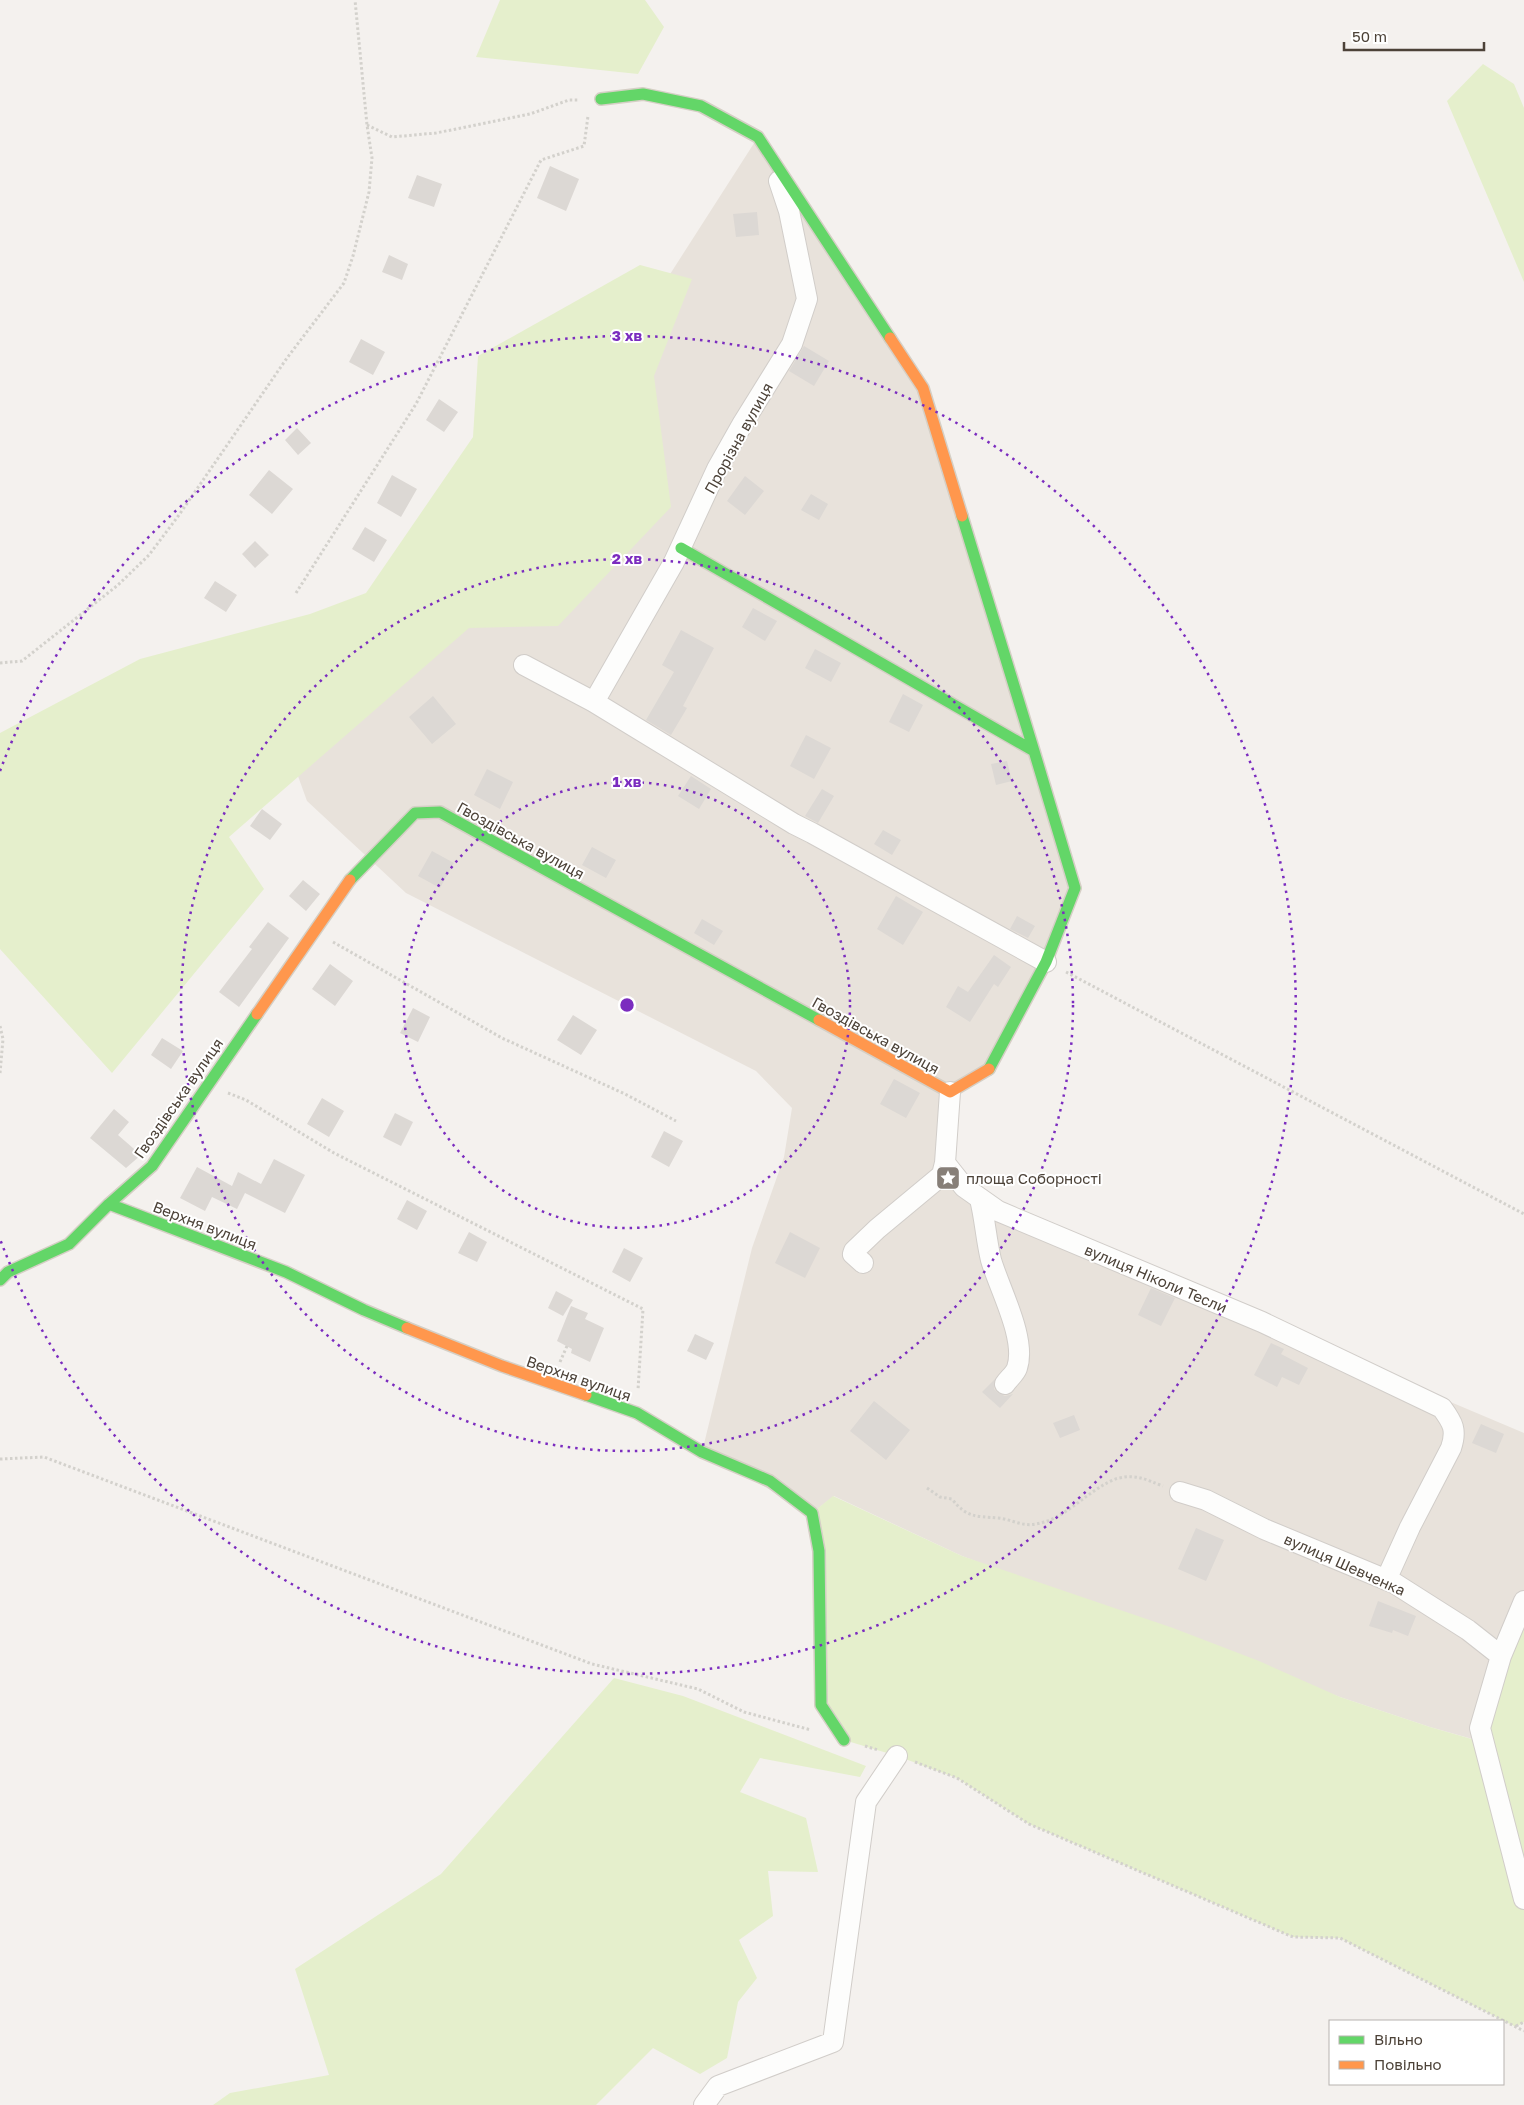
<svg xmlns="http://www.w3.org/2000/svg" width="1524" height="2105" font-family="'Golos Text',sans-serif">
	<rect width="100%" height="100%" fill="#f4f1ee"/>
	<path fill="#e8e2db" d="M758 137 923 388 1075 888 991 1068 950 1092 945 1163 998 1211 1524 1433V1601L1483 1742 1430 1727 1340 1697 962 1556 834 1496 812 1513 702 1452 752 1248 784 1157 792 1108 756 1071 406 893 307 801 289 751 606 374Z"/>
	<path fill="#e5efcc" d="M500 0H645L664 27 638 74 476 57Z
		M1483 64 1514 84 1524 108V282L1447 101Z
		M640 265 692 279 654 376 671 507 558 626 469 628 229 837 264 889 112 1073 0 949V733L140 659 310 614 366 593 473 437 478 356Z
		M833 1496 962 1556 1173 1628 1259 1661 1340 1697 1430 1727 1482 1742 1524 1601V2022L1516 2027 1340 1938 1293 1937 1029 1824 957 1778 897 1756 844 1740 821 1705 812 1513Z
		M614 1678 683 1696 866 1766 860 1777 760 1758 740 1792 806 1818 818 1872 768 1871 773 1916 739 1940 757 1978 738 2002 727 2058 700 2074 653 2048 596 2105H213L230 2093 329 2075 295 1969 441 1874Z"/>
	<path fill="#dcd8d4" d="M550 166 579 179 566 211 537 198Z
		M417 175 442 184 434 207 408 198Z
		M757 212 759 235 736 237 733 214Z
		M389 255 408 264 402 280 382 272Z
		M361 339 385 352 373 375 349 362Z
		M804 346 829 361 814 386 789 371Z
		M439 399 458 412 444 432 426 420Z
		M297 428 311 443 298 455 285 440Z
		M269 470 293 489 272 514 249 495Z
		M392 475 417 489 401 517 377 503Z
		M745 476 764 491 745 515 727 501Z
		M811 494 828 504 819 520 801 510Z
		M365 527 387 540 374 562 352 549Z
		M255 541 269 555 255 568 242 554Z
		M215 581 237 595 226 612 204 598Z
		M753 608 777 621 765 641 742 627Z
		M681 630 714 648 683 706 687 708 671 735 646 720 674 672 662 665Z
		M815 649 841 663 831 682 805 668Z
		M903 694 923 705 909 732 889 722Z
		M433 696 456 724 432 744 409 717Z
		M806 735 831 748 814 779 790 766Z
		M1007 761 1012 781 996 785 991 764Z
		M487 769 513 782 500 809 474 795Z
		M691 776 711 789 699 809 678 796Z
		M822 789 834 796 818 823 805 816Z
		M262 809 282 824 270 840 250 826Z
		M883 830 901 840 892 855 874 844Z
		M592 847 616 860 606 878 582 865Z
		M432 851 454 863 440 888 418 876Z
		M303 880 320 894 306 911 289 896Z
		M896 896 923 912 903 945 877 929Z
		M1017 916 1035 926 1028 938 1010 929Z
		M702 919 723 931 714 945 694 933Z
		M268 922 289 938 239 1007 219 992 252 949 249 947Z
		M994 955 1011 967 998 987 994 984 970 1022 946 1007 958 986 968 992Z
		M330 964 353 981 335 1006 312 989Z
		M413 1008 430 1017 418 1042 400 1033Z
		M573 1015 597 1030 581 1055 557 1040Z
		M162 1038 183 1051 171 1069 151 1055Z
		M894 1079 920 1093 906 1118 880 1104Z
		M322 1098 344 1111 329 1137 307 1124Z
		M114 1109 129 1122 118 1135 141 1155 126 1168 90 1138Z
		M395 1113 413 1122 401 1146 383 1137Z
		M664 1131 683 1141 669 1167 651 1157Z
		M274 1159 305 1175 285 1213 245 1193 237 1209 212 1197 205 1211 180 1198 197 1167 232 1186 238 1172 261 1184Z
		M407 1200 427 1211 417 1230 397 1219Z
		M469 1232 487 1242 477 1262 458 1253Z
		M790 1232 820 1248 805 1278 775 1263Z
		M624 1248 643 1258 630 1282 612 1272Z
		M1151 1288 1175 1298 1161 1326 1138 1315Z
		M556 1291 573 1300 563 1316 548 1308Z
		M571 1306 588 1313 585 1319 604 1328 590 1362 571 1353 572 1349 557 1341Z
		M695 1334 714 1343 706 1360 687 1351Z
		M1271 1343 1284 1349 1281 1354 1308 1368 1299 1385 1282 1377 1277 1387 1254 1375Z
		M995 1379 994 1389 998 1393 1005 1396 1013 1394 1000 1408 982 1392Z
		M874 1401 910 1430 886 1460 850 1431Z
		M1074 1415 1080 1430 1060 1438 1053 1423Z
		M1481 1424 1504 1434 1496 1453 1472 1443Z
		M1196 1528 1224 1540 1206 1581 1178 1569Z
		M1378 1601 1416 1616 1408 1636 1393 1630 1392 1633 1369 1626Z"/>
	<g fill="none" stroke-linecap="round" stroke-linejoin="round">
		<defs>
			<path id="street" d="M524 665 594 702 794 824 812 833 1046 962
				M594 702 674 562 717 469 743 423 792 344 807 299 789 211 779 181
				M950 1092 945 1163 964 1187 998 1211 1262 1322 1442 1408C1453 1423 1457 1430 1451 1448L1410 1527 1386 1580
				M980 1199C985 1219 986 1239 991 1260 999 1288 1027 1339 1017 1368 1015 1374 1008 1379 1005 1384
				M863 1263 853 1254 854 1251 877 1229 942 1175 945 1163
				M1180 1492 1206 1500 1264 1529 1394 1583 1468 1630 1501 1656
				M1524 1601 1501 1656 1480 1728 1524 1899
				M704 2105 718 2086 833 2042 866 1802 897 1756"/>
			<path id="fast" d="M601 99 643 94 701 106 758 137 890 338
				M962 516 1034 751
				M681 548 1034 751 1075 888 1046 962 989 1069
				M350 880 415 813 440 812 819 1020
				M109 1204 286 1272 364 1310 407 1328
				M0 1280 8 1272 69 1244 109 1204 152 1166 257 1014
				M586 1395 637 1413 702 1452 770 1481 812 1513 819 1551 821 1705 844 1740"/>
			<path id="slow" d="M890 338 923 388 962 516
				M257 1014 350 880
				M819 1020 950 1092 989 1069
				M407 1328 502 1366 586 1395"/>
		</defs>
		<use href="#street" stroke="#d1cdc9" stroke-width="22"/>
		<use href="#fast" stroke="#d5cfc5" stroke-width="14"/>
		<use href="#slow" stroke="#d5cfc5" stroke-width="14"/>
		<path stroke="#d3d1cc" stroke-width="3" stroke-dasharray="2.5 2.5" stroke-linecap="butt" d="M367 125 392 137 436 133 530 114 569 100H579
			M296 593 416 404 541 160 584 146 588 116
			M0 663 22 661 118 585 149 555 179 515 287 358 344 283 353 256 369 192 372 158 367 125 355 0
			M333 942 502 1038 625 1094 676 1121
			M1066 972 1524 1214
			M0 1026 3 1039 0 1073
			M228 1093 246 1100 334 1153 643 1309 638 1390
			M560 1362 567 1346
			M0 1459 44 1457 592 1664 698 1689 744 1712 811 1730
			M927 1488 940 1497 952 1499C967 1518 975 1516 998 1518 1011 1519 1022 1527 1036 1524 1062 1520 1082 1497 1105 1484 1109 1482 1114 1479 1119 1478 1138 1474 1146 1480 1163 1486
			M865 1746 878 1750
			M915 1762 957 1778 1029 1824 1293 1937 1340 1938 1524 2031
			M1516 2026 1524 2022"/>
		<use href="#street" stroke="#fdfdfc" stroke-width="20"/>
		<use href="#fast" stroke="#63d668" stroke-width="11"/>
		<use href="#slow" stroke="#ff974d" stroke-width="11"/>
	</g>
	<g fill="none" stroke="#7b2cbf" stroke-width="2.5" stroke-dasharray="2.5 5">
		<circle cx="627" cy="1005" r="223"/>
		<circle cx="627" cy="1005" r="446"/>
		<path d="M0 771A669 669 0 1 1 0 1239"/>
	</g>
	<defs>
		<symbol id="sight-square" viewBox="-11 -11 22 22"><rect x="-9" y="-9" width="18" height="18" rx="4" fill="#877f78" stroke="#fff"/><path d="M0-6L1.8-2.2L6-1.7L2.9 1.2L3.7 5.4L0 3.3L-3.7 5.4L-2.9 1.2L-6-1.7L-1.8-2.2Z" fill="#fff"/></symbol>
	</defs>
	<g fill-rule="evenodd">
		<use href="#sight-square" x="934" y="1164" width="28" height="28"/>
	</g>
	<g text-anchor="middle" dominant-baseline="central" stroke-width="4" stroke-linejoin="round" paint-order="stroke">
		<g font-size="15" fill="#4c4238" stroke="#fff">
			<text transform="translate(738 438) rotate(-61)">Прорізна вулиця</text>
			<text transform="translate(521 840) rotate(29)">Гвоздівська вулиця</text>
			<text transform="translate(876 1035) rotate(29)">Гвоздівська вулиця</text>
			<text transform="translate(178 1098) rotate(-55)">Гвоздівська вулиця</text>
			<text transform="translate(205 1225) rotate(21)">Верхня вулиця</text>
			<text transform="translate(1156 1278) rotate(23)">вулиця Ніколи Тесли</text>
			<text transform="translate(579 1378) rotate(19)">Верхня вулиця</text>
			<text transform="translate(1345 1564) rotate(24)">вулиця Шевченка</text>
		</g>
		<g font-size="15" fill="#4c4238" stroke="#fff" text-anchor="start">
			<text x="966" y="1178">площа Соборності</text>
		</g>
	</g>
	<circle cx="627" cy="1005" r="8" fill="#7b2cbf" stroke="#fff" stroke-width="2.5"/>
	<g font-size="15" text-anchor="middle" font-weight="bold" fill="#7b2cbf" stroke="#fff" stroke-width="4" stroke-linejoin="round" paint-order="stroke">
		<text x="627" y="341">3 хв</text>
		<text x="627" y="564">2 хв</text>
		<text x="627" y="787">1 хв</text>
	</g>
	<rect x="1329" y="2020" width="175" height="65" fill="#ffffff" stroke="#b7b3af"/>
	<rect x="1339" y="2036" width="25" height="8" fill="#63d668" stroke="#b7b3af"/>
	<text x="1374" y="2045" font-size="15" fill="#4c4238">Вільно</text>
	<rect x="1339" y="2061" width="25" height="8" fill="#ff974d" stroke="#b7b3af"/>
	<text x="1374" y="2070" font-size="15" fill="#4c4238">Повільно</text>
	<path d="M1344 42v8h140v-8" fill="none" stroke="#4c4238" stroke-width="2.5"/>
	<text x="1352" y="42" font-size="15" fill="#4c4238" stroke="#ffffff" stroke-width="4" paint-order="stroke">50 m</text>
</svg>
